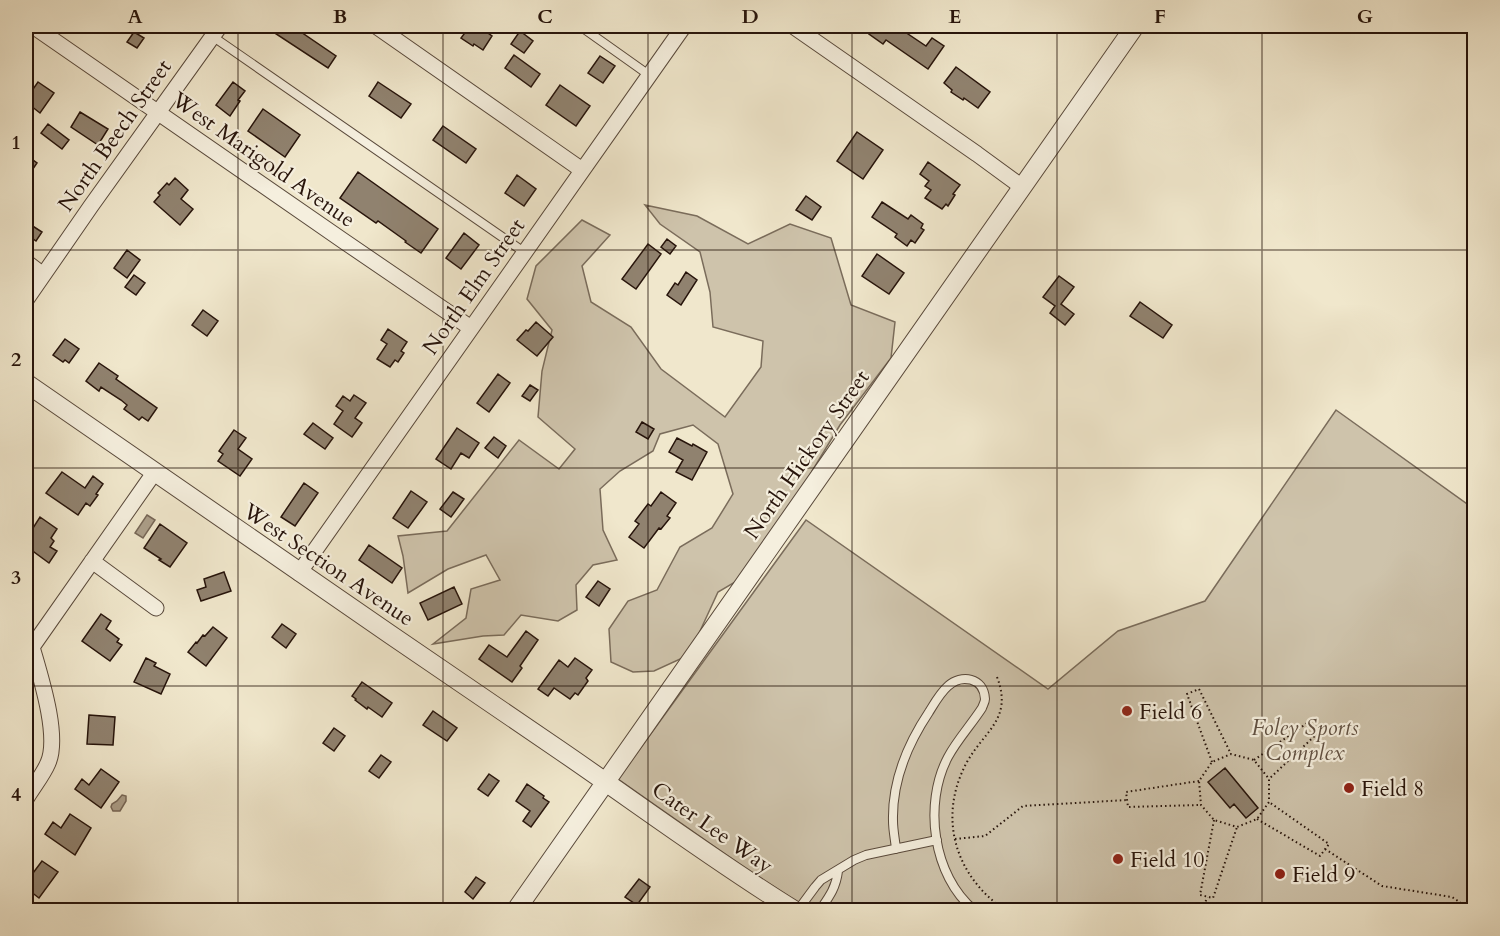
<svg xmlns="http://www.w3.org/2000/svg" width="1500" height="936" viewBox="0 0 1500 936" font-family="Cardo,serif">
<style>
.green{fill:#cec3ab;stroke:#7a6c5b;stroke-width:1.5}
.water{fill:#ac9f8a;stroke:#776757;stroke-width:1.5}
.building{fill:#90826f;stroke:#27140b;stroke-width:1.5}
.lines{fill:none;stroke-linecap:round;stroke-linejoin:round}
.service-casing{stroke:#59493b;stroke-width:10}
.minor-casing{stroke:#59493b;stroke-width:17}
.tertiary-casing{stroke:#59493b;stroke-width:20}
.path{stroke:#27140b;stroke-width:2;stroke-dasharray:1.5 3;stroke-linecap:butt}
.service{stroke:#f5efde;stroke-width:8}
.minor{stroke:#f5efde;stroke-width:15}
.tertiary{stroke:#f5efde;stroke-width:18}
.grid{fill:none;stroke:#27140b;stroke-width:1.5;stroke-opacity:0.55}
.poi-dot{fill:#8f2418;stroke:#f5efde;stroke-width:2}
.labels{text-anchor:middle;stroke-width:4.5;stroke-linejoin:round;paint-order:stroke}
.street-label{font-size:22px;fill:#27140b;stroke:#f5efde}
.poi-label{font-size:22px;fill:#27140b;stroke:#f5efde;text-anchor:start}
.park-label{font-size:22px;font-style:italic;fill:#615143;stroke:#f5efde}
.neatline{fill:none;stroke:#27140b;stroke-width:2}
.grid-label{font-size:20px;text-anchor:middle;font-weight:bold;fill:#27140b}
</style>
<rect width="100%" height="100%" fill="#f0e7cc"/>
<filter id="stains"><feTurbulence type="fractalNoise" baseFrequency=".00333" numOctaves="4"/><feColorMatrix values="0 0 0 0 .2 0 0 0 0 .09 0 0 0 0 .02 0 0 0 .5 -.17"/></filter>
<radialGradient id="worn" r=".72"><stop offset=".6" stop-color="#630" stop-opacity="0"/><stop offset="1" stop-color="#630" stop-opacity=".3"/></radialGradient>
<path class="green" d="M645 205 697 216 748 244 790 224 831 238 851 305 895 322 891 358 840 425 812 471 788 531 742 578 718 592 689 655 654 671 633 672 611 662 609 629 628 601 657 590 680 547 712 528 733 494 718 444 693 425 660 434 653 451 620 471 600 489 603 530 617 560 593 565 576 585 577 610 558 621 521 615 504 635 483 636 433 644 466 618 471 589 500 580 486 555 448 569 408 593 403 556 398 536 447 531 519 440 559 469 575 449 538 417 542 371 552 330 527 299 536 266 582 220 610 235 582 266 591 302 631 327 661 369 725 417 761 367 763 341 713 327 710 292 700 252 660 224Z
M1336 410 1474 509V910H810L748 870 618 779 806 520 1048 689 1118 631 1205 601Z"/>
<path class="water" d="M147 515 155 520 143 538 135 533Z
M122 795 126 796V801L120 811H113L111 807 112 804 117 801Z"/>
<path class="building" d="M264 26H292L336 56 328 68Z
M470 26H478L492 36 483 50 474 44 473 46 461 38Z
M875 26H896L926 46 932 38 944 46 928 69 886 40 883 44 869 34Z
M520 31 533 41 524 53 511 44Z
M134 32 144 38 137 48 127 42Z
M514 55 540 74 531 87 505 68Z
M600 56 615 66 603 83 588 73Z
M956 67 990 92 978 108 964 98 963 100 951 92 952 90 944 83Z
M38 82 54 93 40 113 26 102V99Z
M233 82 245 91 238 100 240 101 230 116 216 105Z
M378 82 411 104 401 118 369 96Z
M560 85 590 106 576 126 546 105Z
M263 109 300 135 285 157 248 131Z
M80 112 108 129 98 145 71 127Z
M48 124 69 140 62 149 41 133Z
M443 126 476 149 466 163 433 140Z
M857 132 883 150 863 179 837 161Z
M29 157 37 163 26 179V162Z
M928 162 960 185 953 194 955 195 948 206 946 204 942 209 925 198 931 190 925 186 929 181 920 174Z
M358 172 438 229 421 253 405 242 406 241 378 221 376 223 340 198Z
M517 175 536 189 524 206 505 193Z
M175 178 188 190 181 199 193 209 180 225 154 202 160 195 158 193 167 183 169 185Z
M806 196 821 207 812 220 796 210Z
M882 202 908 219 911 215 923 224 921 228 924 230 915 243 911 240 907 246 895 237 897 234 872 217Z
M31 225 42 232 36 241 26 234Z
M464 233 479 245 461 269 446 258Z
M667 239 676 246 670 254 661 247Z
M648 244 661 254 636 289 622 279Z
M127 250 140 260 127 278 114 268Z
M877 254 904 273 889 294 862 276Z
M686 272 697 280 681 305 667 295 675 283 678 285Z
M134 275 145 283 136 295 125 287Z
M1059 276 1074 287 1061 304 1074 314 1065 325 1050 313 1055 306 1043 297Z
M1140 302 1172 325 1163 338 1130 316Z
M203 310 218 321 207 336 192 325Z
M536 322 553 337 537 356 517 340 526 330 528 331Z
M388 329 407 342 401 351 404 353 398 362 395 360 390 367 377 359 387 344 381 340Z
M65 339 79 349 69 363 65 360 63 362 53 355Z
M99 363 118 376 116 379 157 408 148 421 142 417 139 420 124 409 127 405 121 400 101 387 99 391 86 381Z
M498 374 510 383 489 412 477 403Z
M530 385 538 390 530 401 522 396Z
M354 395 366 403 355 418 362 423 352 437 334 424 343 411 336 406 343 396 350 401Z
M642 422 654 429 648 439 636 432Z
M313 423 333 438 325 449 304 434Z
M457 428 479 443 469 458 461 453 451 469 436 459Z
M234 430 246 438 238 449 252 459 240 476 218 461 223 454 219 451Z
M494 437 506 446 498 458 485 448Z
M677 438 692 446 693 444 707 452 692 480 676 472 683 460 669 452Z
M62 472 85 488 93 476 103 484 96 494 98 495 90 506 86 503 78 515 46 493Z
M304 483 318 493 295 526 281 517Z
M411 491 427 502 408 528 393 518Z
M453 492 464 499 451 517 440 509Z
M661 492 676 503 667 516 670 518 661 529 659 528 644 548 629 537 639 524 635 521 648 504 651 506Z
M40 517 57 529 51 538 54 541 50 547 57 551 49 563 26 546V539Z
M160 524 187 543 170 567 159 560 161 559 144 548Z
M369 545 402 568 392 583 359 560Z
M224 572 231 591 201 601 197 590 206 587 204 579Z
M598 581 610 589 599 606 586 597Z
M454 587 462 604 428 620 420 603Z
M101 614 111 621 106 629 119 639 117 642 122 645 110 661 82 641Z
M282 624 296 634 286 648 272 637Z
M213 627 227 638 206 666 188 652 196 642 197 643 203 635 205 636Z
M526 631 538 640 520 666 522 668 512 682 479 659 489 645 507 657Z
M146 658 156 663 154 666 170 674 161 694 134 682Z
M575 658 592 670 586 678 588 681 578 695 575 693 570 699 554 688 548 696 538 689 559 660 568 667Z
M362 682 392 703 382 717 368 707 367 709 355 700 356 699 352 696Z
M433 711 457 728 447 741 423 725Z
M89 715 115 717 113 745 87 744Z
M334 728 345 736 334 751 323 743Z
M381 755 391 762 379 778 369 771Z
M1225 768 1258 808 1246 818 1234 804 1230 808 1208 782Z
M101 769 119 782 101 808 75 789 82 779 89 785Z
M489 774 499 781 488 796 478 789Z
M527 784 544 796 543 798 549 802 531 827 523 821 530 811 516 801Z
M70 814 91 828 75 855 45 834 53 822 61 828Z
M42 861 58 872 39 898 26 888V873L30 877Z
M476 877 485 883 473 899 465 892Z
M639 879 650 887 637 905 625 897Z"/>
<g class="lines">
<defs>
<path id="service" d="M580 26 649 75
M212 36 524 252
M896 849C895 839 893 830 893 821 892 781 907 745 929 712 934 704 940 693 948 686 961 674 984 677 985 699 985 702 983 705 982 708 971 725 957 740 948 757 923 804 933 876 974 910
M798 910 815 887 821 880 854 860 866 855 937 840
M820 910C829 897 836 888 838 871"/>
<path id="minor" d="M33 26 345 242 471 328
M376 26 582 170
M793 26 977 154 1022 187
M26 262 43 275
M26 300 91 206 220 26
M92 561 156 608
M299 573 684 26
M26 799C33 787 43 775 48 763 60 736 40 675 32 647L154 473"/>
<path id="tertiary" d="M26 383C203 506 380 628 558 749 637 803 713 860 794 910
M516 910 1135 26"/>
</defs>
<use href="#service" class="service-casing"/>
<use href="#minor" class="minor-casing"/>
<use href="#tertiary" class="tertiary-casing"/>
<path class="path" d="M997 677C1013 719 985 730 967 762 937 817 955 876 1005 910
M1254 760 1313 719 1321 730 1269 779V802L1257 819 1237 827 1214 820 1201 805 1199 781 1212 762 1231 754 1254 760 1269 779
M1212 762 1187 694 1199 689 1231 754
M1199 781 1126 792 1128 807 1201 805
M1257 819 1320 856 1329 844 1269 802
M1214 820 1200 895 1213 898 1237 827
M955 839 985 836 1023 806 1127 800
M1325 849 1382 886 1452 897 1461 903 1466 910
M1203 910 1207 897"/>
<use href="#service" class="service"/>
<use href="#minor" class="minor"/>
<use href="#tertiary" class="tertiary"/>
</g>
<path class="grid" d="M238 26V910M443 26V910M648 26V910M852 26V910M1057 26V910M1262 26V910M26 250H1474M26 468H1474M26 686H1474"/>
<g class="poi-dot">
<circle cx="1127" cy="711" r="6"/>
<circle cx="1349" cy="788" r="6"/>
<circle cx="1118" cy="859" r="6"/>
<circle cx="1280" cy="874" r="6"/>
</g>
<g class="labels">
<g class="street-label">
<text transform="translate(114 135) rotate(-55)" y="8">North Beech Street</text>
<text transform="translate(264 159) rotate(35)" y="8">West Marigold Avenue</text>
<text transform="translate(473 286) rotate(-55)" y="8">North Elm Street</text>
<text transform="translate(806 454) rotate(-55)" y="8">North Hickory Street</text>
<text transform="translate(329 564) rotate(34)" y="8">West Section Avenue</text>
<text transform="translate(713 827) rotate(35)" y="8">Cater Lee Way</text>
</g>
<g class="poi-label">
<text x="1139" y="719">Field 6</text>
<text x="1361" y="796">Field 8</text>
<text x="1130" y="867">Field 10</text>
<text x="1292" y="882">Field 9</text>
</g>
<g class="park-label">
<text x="1305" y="735">Foley Sports<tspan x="1305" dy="25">Complex</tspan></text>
</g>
</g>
<rect width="1500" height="936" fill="none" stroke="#f0e7cc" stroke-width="66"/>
<rect x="33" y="33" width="1434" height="870" class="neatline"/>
<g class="grid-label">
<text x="135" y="23">A</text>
<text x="340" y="23">B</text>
<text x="545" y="23">C</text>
<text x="750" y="23">D</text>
<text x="955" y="23">E</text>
<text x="1160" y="23">F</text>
<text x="1365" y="23">G</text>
<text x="16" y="149">1</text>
<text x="16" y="366">2</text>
<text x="16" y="584">3</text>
<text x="16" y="801">4</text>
</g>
<rect width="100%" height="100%" filter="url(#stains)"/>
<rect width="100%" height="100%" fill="url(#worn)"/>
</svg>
